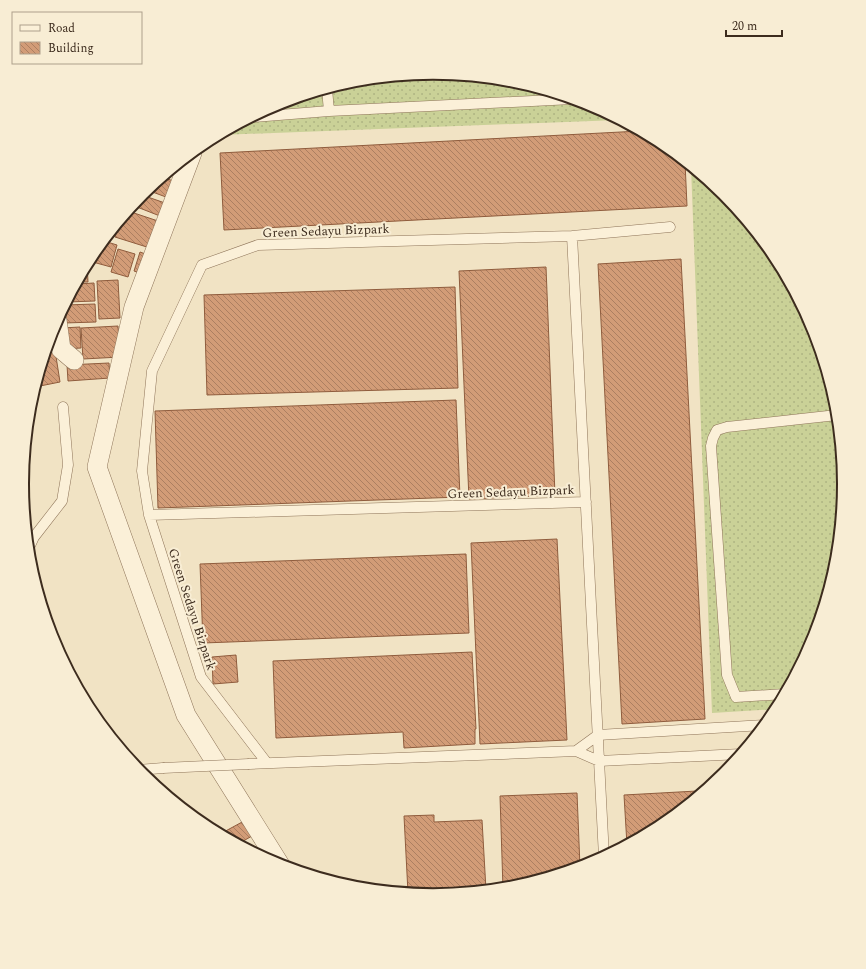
<svg xmlns="http://www.w3.org/2000/svg" width="866" height="969" viewBox="0 0 866 969" font-family="Spectral,serif">
<style>
.grass{fill:url(#grass-dots)}
.building{fill:url(#building-back-hatch);stroke:#8f5c3d}
.lines{fill:none;stroke-linecap:round;stroke-linejoin:round}
.lane-casing{stroke:#8e7459;stroke-width:11}
.street-casing{stroke:#8e7459;stroke-width:20}
.lane{stroke:#fbf0d8;stroke-width:10}
.street{stroke:#fbf0d8;stroke-width:19}
.lane-bridge-casing{stroke:#8e7459;stroke-width:11;stroke-linecap:butt}
.lane-bridge{stroke:#fbf0d8;stroke-width:10}
.labels{text-anchor:middle;stroke-width:4;stroke-linejoin:round;paint-order:stroke}
.street-label{font-size:13px;fill:#3d2c1e;stroke:#f8edd4}
.rim{fill:none;stroke:#3d2c1e;stroke-width:2}
</style>
<defs>
<pattern id="grass-dots" width="8" height="8" patternUnits="userSpaceOnUse"><rect width="8" height="8" fill="#cad197"/><path d="M2 2h.1M6 6h.1" fill="none" stroke="#aeb482" stroke-width="1.8" stroke-linecap="round"/></pattern>
<pattern id="building-back-hatch" width="6" height="6" patternUnits="userSpaceOnUse"><rect width="6" height="6" fill="#d29c77"/><path d="M-1 5l2 2M0 0l6 6M5-1l2 2" fill="none" stroke="#ac7f61"/></pattern>
</defs>
<rect width="100%" height="100%" fill="#f1e3c4"/>
<path class="grass" d="M433 74 513 81 590 105 618 120 219 135 276 105 353 81Z
M691 167 724 194 775 256 813 327 836 405 844 485 836 565 813 642 777 709 712 713Z"/>
<path class="building" d="M640 131 662 143 685 162 687 206 224 230 220 153Z
M191 154 182 179 167 173Z
M163 177 173 181 166 197 147 190Z
M142 195 165 203 160 216 137 207Z
M128 211 158 221 150 248 115 237 119 222Z
M104 241 117 245 111 267 89 261 91 256Z
M118 249 135 254 128 277 111 272Z
M140 252 151 256 145 275 134 271Z
M681 259 705 719 622 724 598 264Z
M87 263 88 282H77Z
M546 267 555 495 469 499 459 271Z
M118 280 120 318 99 319 97 281Z
M94 283 95 301 67 302 77 284Z
M455 287 458 388 207 395 204 295Z
M95 304 96 322 64 323 63 308 65 305Z
M118 326 120 357 83 359 81 328Z
M80 327 81 348 63 349 62 328Z
M52 331 60 382 35 387Z
M109 363 110 378 68 381 67 365Z
M456 400 460 497 158 508 155 411Z
M557 539 567 740 480 744 471 543Z
M466 554 469 633 203 643 200 564Z
M472 652 476 729H475V744L404 748 403 732 276 738 273 661Z
M236 655 238 682 213 684 212 657Z
M697 791V797L661 826 627 845 624 795Z
M577 793 580 867 513 888 503 889 500 796Z
M434 815V822L482 820 486 890 433 895 408 893 404 816Z
M244 821 252 836 238 844 220 834Z"/>
<g class="lines">
<defs>
<path id="lane" d="M327 89 329 111
M253 117 329 111 572 99
M572 236 604 857
M149 515 586 502
M28 550 34 537 62 501 68 465 63 407
M785 694 736 697 727 675 711 446 713 438 717 430 727 427 837 415
M576 751 598 735 765 725
M267 763 201 677 149 515 142 471 152 371 202 265 258 245 572 236 670 227
M249 764 576 751 599 761 741 754
M138 770 163 768"/>
<path id="street" d="M192 153 134 307 97 467 186 715 280 865
M57 320 61 349 74 360"/>
</defs>
<use href="#lane" class="lane-casing"/>
<use href="#street" class="street-casing"/>
<use href="#lane" class="lane"/>
<use href="#street" class="street"/>
<defs>
<path id="lane-bridge" d="M163 768 249 764"/>
</defs>
<use href="#lane-bridge" class="lane-bridge-casing"/>
<use href="#lane-bridge" class="lane-bridge"/>
</g>
<g class="labels">
<g class="street-label">
<text transform="translate(326 230) rotate(-2)" y="5">Green Sedayu Bizpark</text>
<text transform="translate(511 491) rotate(-2)" y="5">Green Sedayu Bizpark</text>
<text transform="translate(193 609) rotate(72)" y="5">Green Sedayu Bizpark</text>
</g>
</g>
<path d="M0 0H866V969H0ZM29 484a404 404 0 1 1 808 0a404 404 0 1 1-808 0Z" fill="#f8edd4" fill-rule="evenodd"/>
<path class="rim" d="M29 484a404 404 0 1 1 808 0a404 404 0 1 1-808 0Z"/>
<rect x="12" y="12" width="130" height="52" fill="#f8edd4" stroke="#ada08b"/>
<rect x="20" y="25" width="20" height="6" fill="#fbf0d8" stroke="#ada08b"/>
<text x="48" y="32" font-size="12" fill="#3d2c1e">Road</text>
<rect x="20" y="42" width="20" height="12" fill="url(#building-back-hatch)" stroke="#ada08b"/>
<text x="48" y="52" font-size="12" fill="#3d2c1e">Building</text>
<path d="M726 30v6h56v-6" fill="none" stroke="#3d2c1e" stroke-width="2"/>
<text x="732" y="30" font-size="12" fill="#3d2c1e" stroke="#f8edd4" stroke-width="3" paint-order="stroke">20 m</text>
</svg>
